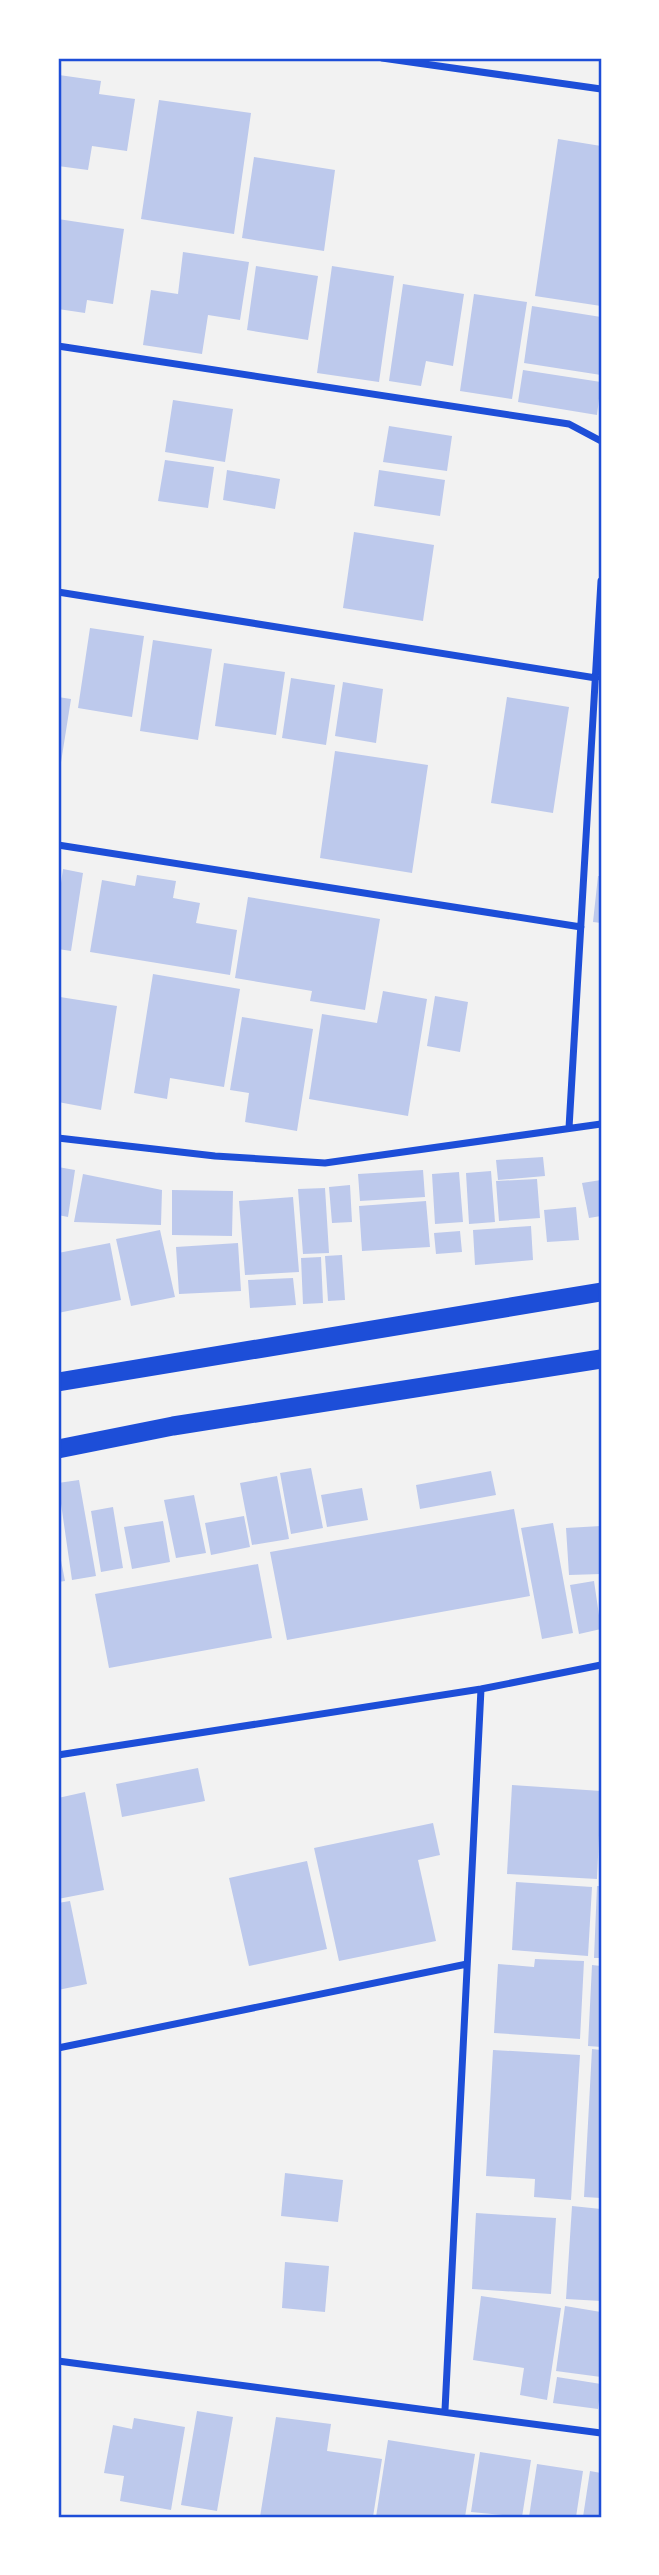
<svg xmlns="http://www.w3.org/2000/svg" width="659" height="2575" viewBox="0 0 659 2575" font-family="Arial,sans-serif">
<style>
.building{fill:#bdc9ec}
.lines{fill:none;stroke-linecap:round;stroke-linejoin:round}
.minor{stroke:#1d4ed8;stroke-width:7}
.trunk{stroke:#1d4ed8;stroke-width:19}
.neatline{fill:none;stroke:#1d4ed8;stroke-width:2.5}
</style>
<rect width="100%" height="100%" fill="#f2f2f2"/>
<path class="building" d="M59 75 101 81 99 94 135 99 127 151 92 146 88 170 58 166Z
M159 100 251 113 234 234 141 219Z
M558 139 601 146V306L535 296Z
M254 157 335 170 324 251 242 238Z
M58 219 124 229 113 304 87 300 85 313 58 309Z
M183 252 249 262 240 320 208 315 202 354 143 345 151 290 178 294Z
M256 266 318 276 308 340 247 330Z
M332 266 394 276 379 382 317 373Z
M403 284 464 294 453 366 426 361 421 386 389 381Z
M474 294 527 302 512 399 460 391Z
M532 306 601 317V375L524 363Z
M523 370 601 382 597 415 518 402Z
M173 400 233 409 225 462 165 452Z
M389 426 452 436 447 471 383 462Z
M165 460 214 467 208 508 158 501Z
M227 470 280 479 275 509 223 500Z
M379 470 445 480 440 516 374 506Z
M354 532 434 545 423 621 343 608Z
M90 628 144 636 132 717 78 708Z
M153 640 212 649 198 740 140 731Z
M224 663 285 672 276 735 215 726Z
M291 678 335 685 326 745 282 738Z
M343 682 383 689 376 743 335 736Z
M58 697 71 699 59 775H58Z
M507 697 569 707 553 813 491 803Z
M335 751 428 765 412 873 320 858Z
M63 869 83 873 71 951 58 949V904Z
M137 875 176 881 173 898 200 903 196 923 237 930 230 975 90 952 102 880 135 886Z
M598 876H601V923L593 922Z
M248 897 380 919 365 1010 310 1001 312 991 235 978Z
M153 974 240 989 224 1087 170 1078 167 1099 134 1093Z
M383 991 427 999 408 1116 309 1099 322 1014 377 1023Z
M435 996 468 1002 460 1052 427 1046Z
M60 997 117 1006 101 1110 58 1102Z
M242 1017 313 1029 297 1131 245 1122 249 1093 230 1090Z
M543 1157 545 1176 498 1180 496 1160Z
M58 1167 75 1170 68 1217 58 1215Z
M423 1170 425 1197 360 1201 358 1174Z
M491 1171 495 1222 469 1224 466 1173Z
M459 1172 463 1222 435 1224 432 1174Z
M83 1174 162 1190 161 1225 74 1222Z
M537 1179 540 1218 499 1221 496 1181Z
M601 1180V1216L589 1218 582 1183Z
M350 1185 352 1222 332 1223 329 1187Z
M325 1188 329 1253 303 1254 298 1189Z
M172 1190 233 1191 232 1236 172 1235Z
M293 1197 299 1272 245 1275 239 1201Z
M426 1201 430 1247 362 1251 359 1206Z
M576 1207 579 1240 547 1242 544 1210Z
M531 1226 533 1260 475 1265 473 1230Z
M160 1230 175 1297 131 1306 116 1239Z
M460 1231 462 1252 436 1254 434 1233Z
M110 1243 121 1300 58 1313V1253Z
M238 1243 241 1291 179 1294 176 1247Z
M342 1255 345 1300 328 1301 325 1256Z
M321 1257 323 1303 303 1304 301 1258Z
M293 1278 296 1305 250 1308 248 1280Z
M311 1468 323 1528 291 1534 280 1473Z
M491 1471 496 1495 420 1509 416 1485Z
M277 1476 289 1539 252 1545 240 1483Z
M79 1480 96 1576 72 1580 58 1483Z
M362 1488 368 1520 327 1527 321 1495Z
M194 1495 206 1553 176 1558 164 1500Z
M113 1507 123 1568 101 1572 91 1511Z
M514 1509 530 1596 287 1640 270 1552Z
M244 1516 250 1547 211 1555 205 1523Z
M163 1521 170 1562 132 1569 124 1527Z
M553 1523 573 1633 542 1639 521 1528Z
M601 1526V1574L569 1575 566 1528Z
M58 1545 65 1581 58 1582Z
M258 1564 272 1638 109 1668 95 1594Z
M594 1581 601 1629 579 1634 570 1585Z
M198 1768 205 1801 122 1817 116 1784Z
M512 1785 601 1791 597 1879 507 1874Z
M85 1792 104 1890 58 1899V1798Z
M433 1823 440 1855 418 1860 436 1941 339 1961 314 1848Z
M307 1861 327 1949 249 1966 229 1878Z
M516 1882 592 1887 588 1956 512 1950Z
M597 1886H601V1958H594Z
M70 1901 87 1984 58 1990V1903Z
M535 1959 584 1961 580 2039 494 2033 498 1964 534 1967Z
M592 1965 601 1966V2047L588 2046Z
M592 2049 601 2050V2198L584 2197Z
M493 2050 580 2055 571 2200 534 2197 535 2179 486 2176Z
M285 2173 343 2180 338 2222 281 2216Z
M572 2206 601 2209V2301L566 2299Z
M476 2213 556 2218 551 2294 472 2289Z
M285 2262 329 2266 325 2312 282 2308Z
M481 2296 561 2308 547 2400 520 2395 524 2368 473 2360Z
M565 2306 601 2312V2377L556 2371Z
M557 2377 601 2384 598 2409 553 2403Z
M197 2411 233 2417 217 2511 181 2505Z
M276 2417 331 2424 327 2451 382 2459 373 2517H260Z
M134 2418 185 2427 171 2510 120 2501 124 2476 104 2473 113 2425 132 2429Z
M388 2440 475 2454 465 2517H376Z
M480 2452 531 2460 522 2517 471 2512Z
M537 2464 583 2471 576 2517H529Z
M590 2471 601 2473V2517H583Z"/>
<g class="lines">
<path class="minor" d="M382 58 601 89
M58 346 569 424 601 441
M58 592 596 678
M58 845 581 927
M569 1128 601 581
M58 1138 215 1156 325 1163 601 1124
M58 1755 481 1689 601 1665
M58 2048 467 1964
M58 2361 601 2433
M445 2410 481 1689"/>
<path class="trunk" d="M58 1382 601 1292
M58 1449 173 1426 601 1359"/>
</g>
<rect width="659" height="2575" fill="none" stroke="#ffffff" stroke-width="119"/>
<rect x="60" y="60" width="540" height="2456" class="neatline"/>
</svg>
